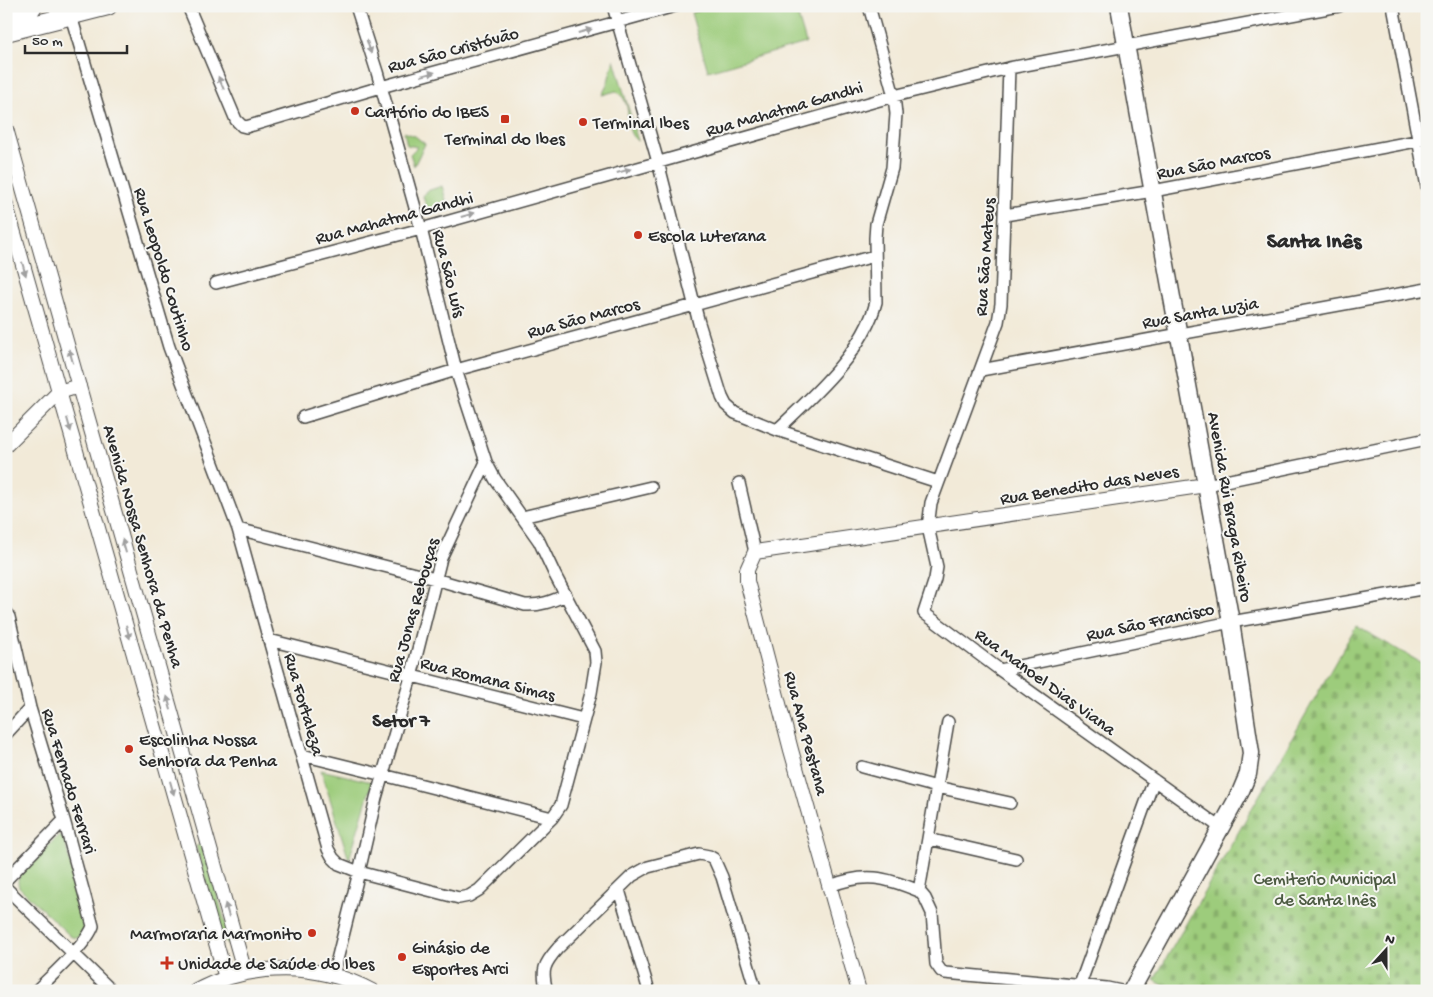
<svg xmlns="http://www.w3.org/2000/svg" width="1433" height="997" viewBox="0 0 1433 997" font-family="'Gochi Hand',sans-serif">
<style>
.cemetery{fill:url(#cemetery-stones);stroke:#647c53}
.green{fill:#9dcc7b;stroke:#647c53}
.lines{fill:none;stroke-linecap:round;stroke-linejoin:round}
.minor-casing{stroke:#494845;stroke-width:14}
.tertiary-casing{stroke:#494845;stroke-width:16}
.secondary-casing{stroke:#494845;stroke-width:19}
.primary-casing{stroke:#494845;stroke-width:20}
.minor{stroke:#fff;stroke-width:11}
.tertiary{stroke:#fff;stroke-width:14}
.secondary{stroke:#fff;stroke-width:16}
.primary{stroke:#fff;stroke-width:18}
.oneway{fill:#a0a0a0}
.poi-dot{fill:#c8321e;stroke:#f6f6f2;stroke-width:2}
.labels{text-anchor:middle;stroke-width:4;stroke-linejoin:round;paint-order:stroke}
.street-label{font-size:18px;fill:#2b2b2b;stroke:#f6f6f2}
.poi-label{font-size:18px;fill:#2b2b2b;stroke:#f6f6f2;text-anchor:start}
.park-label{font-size:18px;fill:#4d5b43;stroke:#f6f6f2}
.neighbourhood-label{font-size:19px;font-weight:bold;fill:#2b2b2b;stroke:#f6f6f2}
.district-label{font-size:22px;font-weight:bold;fill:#2b2b2b;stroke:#f6f6f2}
</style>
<defs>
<pattern id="cemetery-stones" width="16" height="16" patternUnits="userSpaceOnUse" patternTransform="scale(1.25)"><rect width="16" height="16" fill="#9dcc7b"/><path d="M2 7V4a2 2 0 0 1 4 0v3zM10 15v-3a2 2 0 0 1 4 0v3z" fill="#87af6a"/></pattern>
</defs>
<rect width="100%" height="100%" fill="#f6f6f2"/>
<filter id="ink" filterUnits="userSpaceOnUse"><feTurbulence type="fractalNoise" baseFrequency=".02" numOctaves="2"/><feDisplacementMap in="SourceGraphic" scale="10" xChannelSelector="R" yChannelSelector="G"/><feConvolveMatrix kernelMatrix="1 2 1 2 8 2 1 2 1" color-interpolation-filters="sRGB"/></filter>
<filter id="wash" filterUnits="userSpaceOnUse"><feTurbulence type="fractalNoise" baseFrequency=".0096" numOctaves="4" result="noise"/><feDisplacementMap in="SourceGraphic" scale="20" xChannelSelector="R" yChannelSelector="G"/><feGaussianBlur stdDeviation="1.12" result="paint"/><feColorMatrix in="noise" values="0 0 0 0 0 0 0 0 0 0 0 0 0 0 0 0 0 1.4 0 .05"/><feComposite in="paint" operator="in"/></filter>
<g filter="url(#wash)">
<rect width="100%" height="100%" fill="#f2ead8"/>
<path class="cemetery" d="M1356 626 1427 666V991H1173L1154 980Z"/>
<path class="green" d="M716 6H795L806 43 708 71 691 13Z
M614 59 638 141C620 131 637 104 616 91L602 95 607 85Z
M404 132 415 136 425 144 414 166 410 154 417 147 407 145Z
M442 186 448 207 428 213 423 196 427 191Z
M321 770 372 782 349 860Z
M58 836H61L64 840 86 921C87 931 81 942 70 936L19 887C17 881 18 877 22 873Z
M203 844 228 932V945L220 934 196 846Z"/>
</g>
<g filter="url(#ink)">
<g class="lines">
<defs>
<path id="minor" d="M188 6 236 120 242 126 246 127 381 87 675 6
M613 6 658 162 699 323 722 397 726 405 735 413 777 430 938 482
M1393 6 1427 187
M71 16 169 347 238 529 269 640 328 849 333 858 339 864 359 872 459 898 469 896 479 890 552 818 561 805 591 693 596 662 595 651 555 575 539 541 495 479 486 462 456 370 421 229 377 72 356 6
M1009 68 1001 304 998 322 931 503 928 527 937 567 935 579 924 613 1000 670 1221 828
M1005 215 1153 191 1427 139
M216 283 421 229 894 96 1009 68 1339 6
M981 370 1427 289
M303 417 456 370 874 256
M777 430C813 396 864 351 876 302L875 238 876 224 892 168 896 114 894 96 869 6
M739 483 755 552
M1206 485 1427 439
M522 517 651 487
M238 529 435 579 525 605C541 606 552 601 566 595
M6 613 9 617 30 708 64 820 93 926C87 944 51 976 36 991
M269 640 583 719
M1000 670 1231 622 1427 588
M948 722 919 891 925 898 932 913 936 964 941 971 945 973 1107 988 1121 991
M6 734 30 708
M302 755 383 775 552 818
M862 767 937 787 1010 803
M928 839 1016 859
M6 880 64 820
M830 886C865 872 885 877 919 891
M6 888 112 991
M619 890 649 991
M333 976 359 872 376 798 411 677 441 558 486 462
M1078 990 1154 780
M547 991C541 970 544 964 558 948L632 876 648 867 699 854 709 856 714 859 722 877 756 991"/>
<path id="tertiary" d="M6 129 245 973
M6 205 226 978
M6 445 59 392 79 386
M196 991C250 962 318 962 372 991
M859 991 791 750 747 581V570L755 552 1206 485"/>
<path id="secondary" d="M1119 6 1231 622 1251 753 1248 774 1240 793 1131 991"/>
<path id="primary" d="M6 20 27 14 33 6
M6 32 108 6"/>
</defs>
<use href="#minor" class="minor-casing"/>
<use href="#tertiary" class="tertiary-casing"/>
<use href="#secondary" class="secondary-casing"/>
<use href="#primary" class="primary-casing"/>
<use href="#minor" class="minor"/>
<use href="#tertiary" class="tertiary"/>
<use href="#secondary" class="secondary"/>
<use href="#primary" class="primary"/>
</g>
<defs><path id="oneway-solid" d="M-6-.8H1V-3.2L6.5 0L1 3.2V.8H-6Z" transform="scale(1.25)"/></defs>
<g class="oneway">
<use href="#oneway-solid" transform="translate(585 31) rotate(-15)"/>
<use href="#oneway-solid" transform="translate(369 47) rotate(72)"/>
<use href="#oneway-solid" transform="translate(428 74) rotate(-15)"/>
<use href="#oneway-solid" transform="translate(221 83) rotate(-113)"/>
<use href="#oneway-solid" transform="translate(624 171) rotate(-16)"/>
<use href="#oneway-solid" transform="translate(468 215) rotate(-16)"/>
<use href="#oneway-solid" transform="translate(24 269) rotate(74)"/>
<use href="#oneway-solid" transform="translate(71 356) rotate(-106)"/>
<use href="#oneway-solid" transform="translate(69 425) rotate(74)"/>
<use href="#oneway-solid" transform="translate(124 546) rotate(-106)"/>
<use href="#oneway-solid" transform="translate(128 632) rotate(74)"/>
<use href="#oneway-solid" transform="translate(169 703) rotate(-106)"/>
<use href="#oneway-solid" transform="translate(172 788) rotate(74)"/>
<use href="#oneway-solid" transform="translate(227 910) rotate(-106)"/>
</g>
</g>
<g class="poi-dot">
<circle cx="355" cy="111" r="5"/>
<rect x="500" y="114" width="10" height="10" rx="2.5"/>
<circle cx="583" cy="122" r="5"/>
<circle cx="638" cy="235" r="5"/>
<circle cx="129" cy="749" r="5"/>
<circle cx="312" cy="933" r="5"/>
<circle cx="402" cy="957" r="5"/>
<path d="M164.5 955.5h5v5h5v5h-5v5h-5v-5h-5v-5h5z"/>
</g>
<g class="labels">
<g class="street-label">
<text transform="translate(453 49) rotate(-15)" y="6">Rua São Cristóvão</text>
<text transform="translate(784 108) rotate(-16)" y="6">Rua Mahatma Gandhi</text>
<text transform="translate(1213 162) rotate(-11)" y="6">Rua São Marcos</text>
<text transform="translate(394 217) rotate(-15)" y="6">Rua Mahatma Gandhi</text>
<text transform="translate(984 257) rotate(-86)" y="6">Rua São Mateus</text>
<text transform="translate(165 269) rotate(73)" y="6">Rua Leopoldo Coutinho</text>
<text transform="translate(450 273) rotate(76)" y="6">Rua São Luís</text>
<text transform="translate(1200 312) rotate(-10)" y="6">Rua Santa Luzia</text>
<text transform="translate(583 317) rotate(-15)" y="6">Rua São Marcos</text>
<text transform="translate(1089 484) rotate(-9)" y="6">Rua Benedito das Neves</text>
<text transform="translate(1231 507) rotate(80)" y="6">Avenida Rui Braga Ribeiro</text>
<text transform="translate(144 546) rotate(74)" y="6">Avenida Nossa Senhora da Penha</text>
<text transform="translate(412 610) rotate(-74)" y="6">Rua Jonas Rebouças</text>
<text transform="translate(1150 621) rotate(-12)" y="6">Rua São Francisco</text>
<text transform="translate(488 678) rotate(14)" y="6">Rua Romana Simas</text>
<text transform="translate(1046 681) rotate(36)" y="6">Rua Manoel Dias Viana</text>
<text transform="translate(305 704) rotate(74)" y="6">Rua Fortaleza</text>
<text transform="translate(807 733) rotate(75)" y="6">Rua Ana Pestana</text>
<text transform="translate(70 781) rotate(73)" y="6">Rua Fernado Ferrari</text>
</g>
<g class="poi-label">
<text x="365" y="117">Cartório do IBES</text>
<text x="593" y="128">Terminal Ibes</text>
<text x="505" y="144" text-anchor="middle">Terminal do Ibes</text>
<text x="648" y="241">Escola Luterana</text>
<text x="139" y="745">Escolinha Nossa<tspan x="139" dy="21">Senhora da Penha</tspan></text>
<text x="302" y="939" text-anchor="end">Marmoraria Marmonito</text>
<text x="412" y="953">Ginásio de<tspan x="412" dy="21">Esportes Arci</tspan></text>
<text x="178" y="969">Unidade de Saúde do Ibes</text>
</g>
<g class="park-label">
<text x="1325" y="884">Cemiterio Municipal<tspan x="1325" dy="21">de Santa Inês</tspan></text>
</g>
<g class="neighbourhood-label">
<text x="401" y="726">Setor 7</text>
</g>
<g class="district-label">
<text x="1314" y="247">Santa Inês</text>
</g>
</g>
<rect width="1433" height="997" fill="none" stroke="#f6f6f2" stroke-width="25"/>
<g transform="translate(1386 950) rotate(21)" stroke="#f6f6f2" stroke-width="4" paint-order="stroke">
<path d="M0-4L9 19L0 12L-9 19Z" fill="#2b2b2b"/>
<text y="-8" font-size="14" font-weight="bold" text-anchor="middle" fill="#2b2b2b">N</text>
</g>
<path d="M25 45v8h102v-8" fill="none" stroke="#2b2b2b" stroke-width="2.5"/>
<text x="32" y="45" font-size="15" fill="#2b2b2b" stroke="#f6f6f2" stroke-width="4" paint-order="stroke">50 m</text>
</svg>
